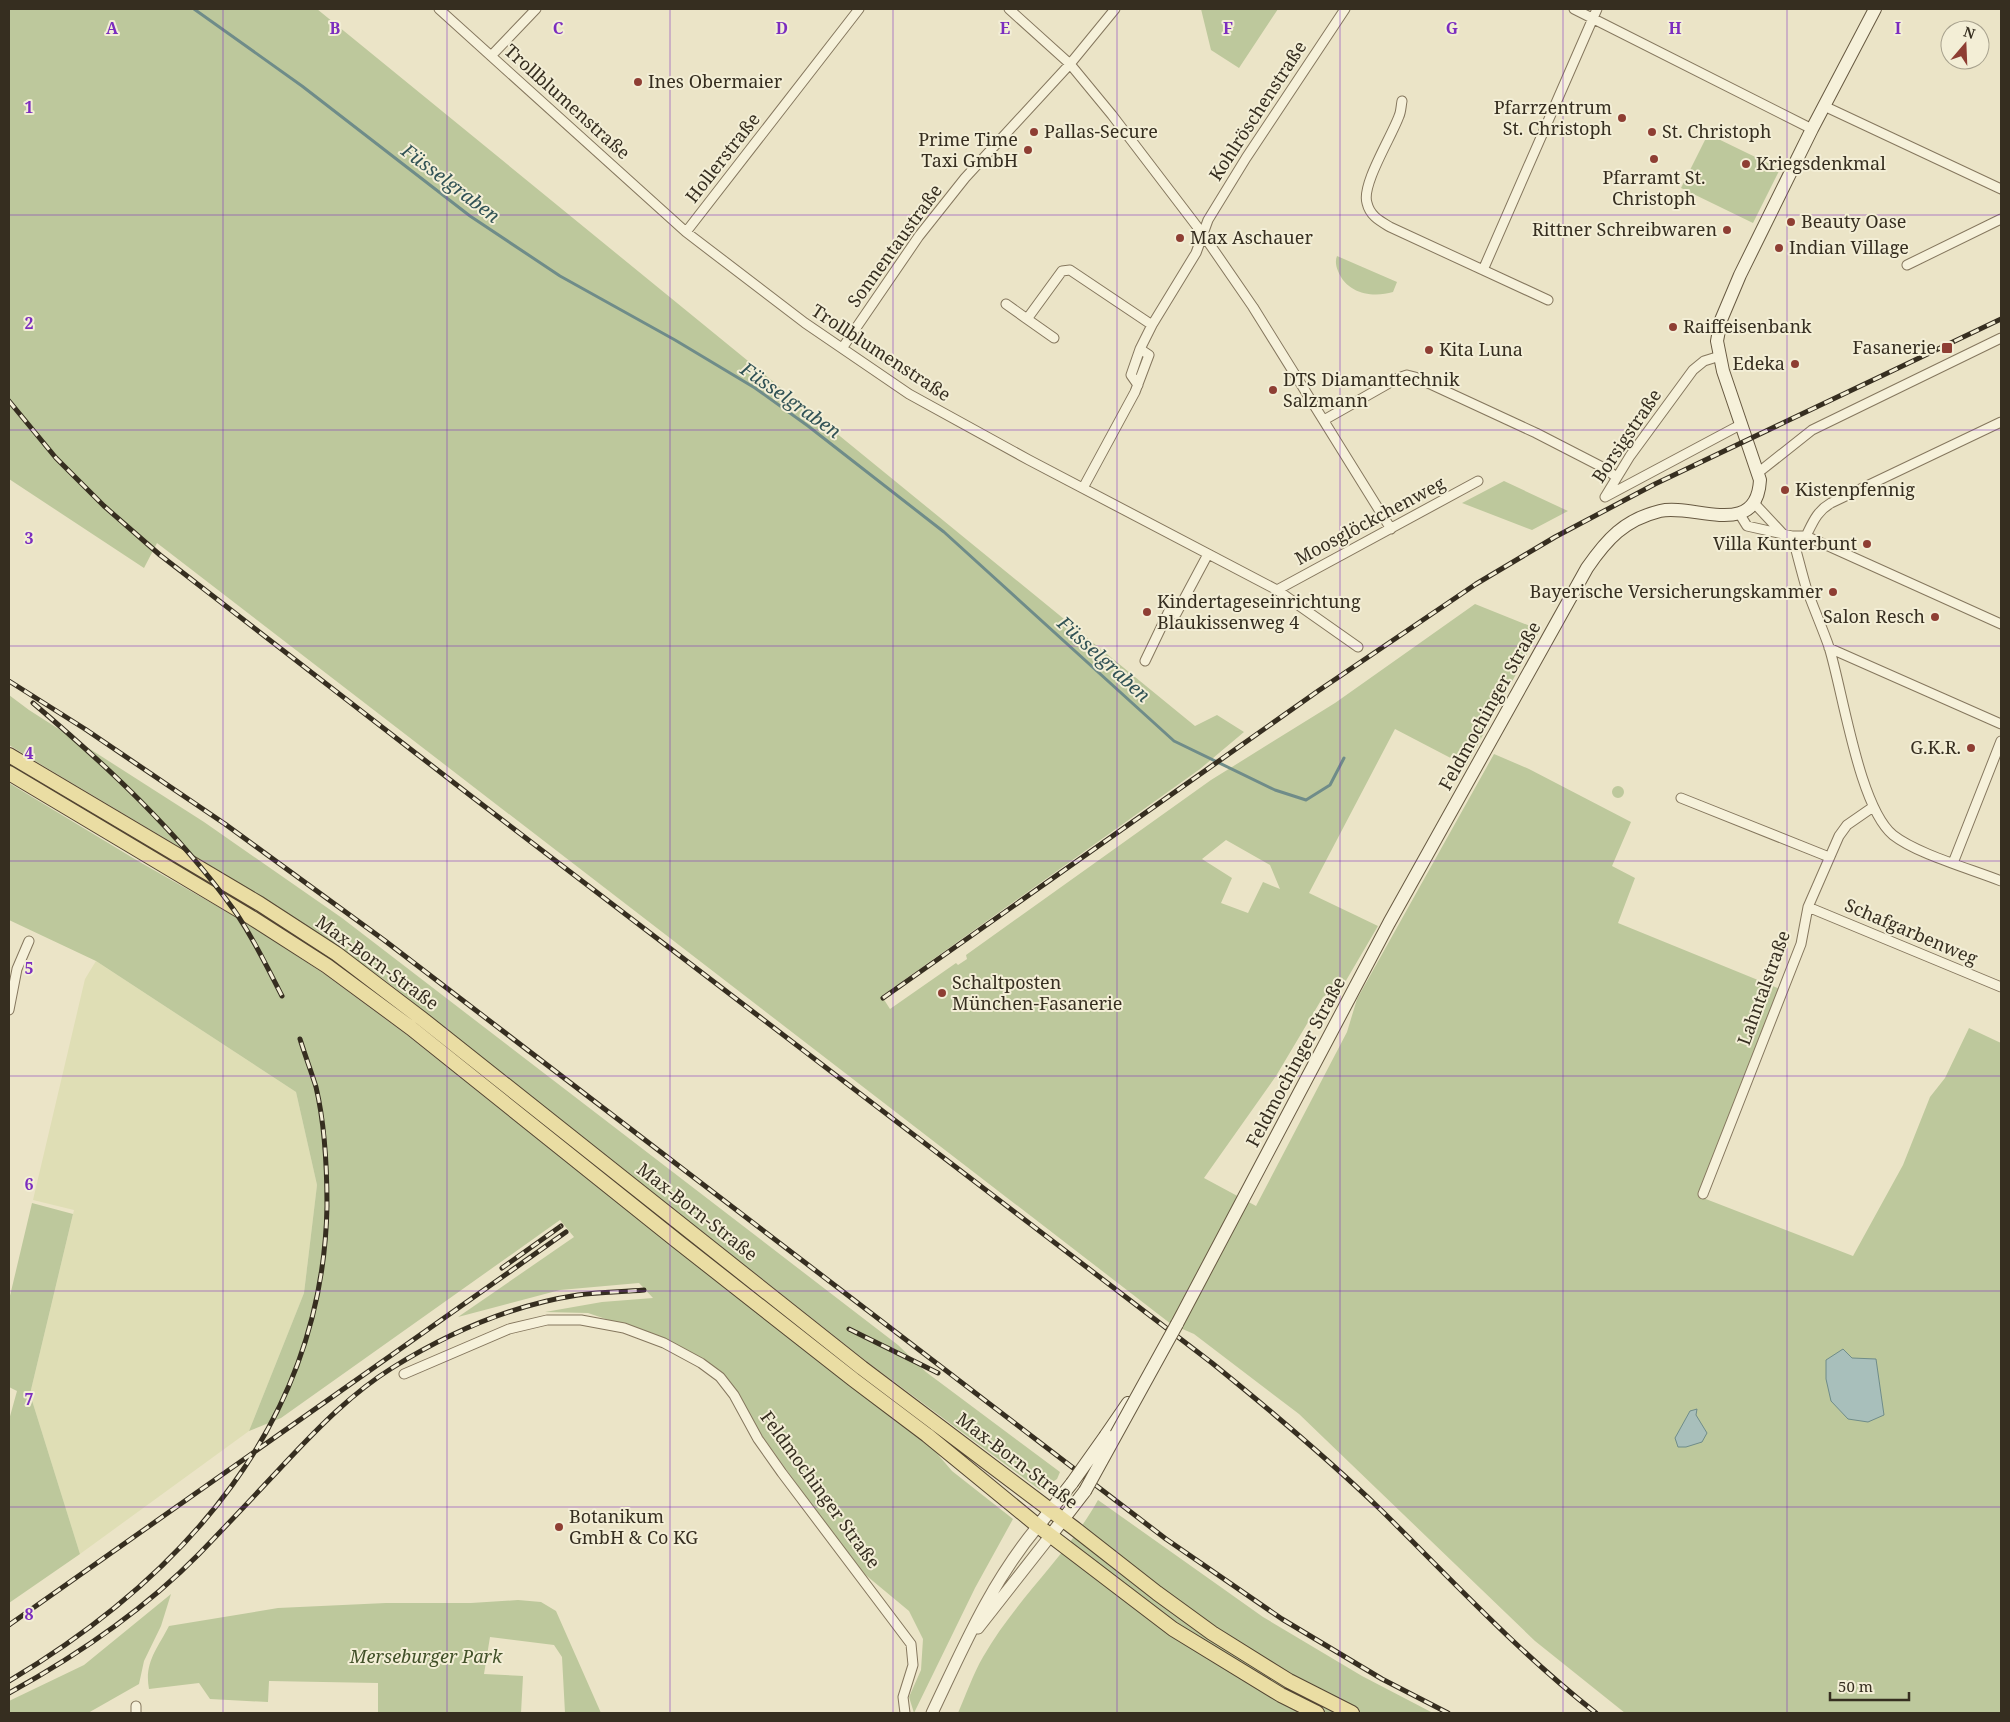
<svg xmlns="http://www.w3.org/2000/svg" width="2010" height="1722" viewBox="0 0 2010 1722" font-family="'Noto Serif',serif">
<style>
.farmland{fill:#dfdeb5}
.green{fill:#bdc89c;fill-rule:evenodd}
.water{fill:#a8bfbb;stroke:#6f8c89}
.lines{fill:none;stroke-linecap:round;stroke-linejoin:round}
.stream{stroke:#6f8c89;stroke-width:3}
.minor-casing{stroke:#85775e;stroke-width:11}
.tertiary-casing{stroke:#85775e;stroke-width:13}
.secondary-casing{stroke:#675941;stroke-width:14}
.primary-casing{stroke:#534532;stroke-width:16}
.minor{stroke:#f6f1da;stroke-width:9}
.tertiary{stroke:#f6f1da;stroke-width:11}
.secondary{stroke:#f6f1da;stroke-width:12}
.primary{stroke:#eadda3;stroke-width:14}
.rail-casing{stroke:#362e20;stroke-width:5}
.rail{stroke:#f3eed6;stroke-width:3;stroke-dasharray:9;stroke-linecap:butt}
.secondary-bridge-casing{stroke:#675941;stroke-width:14;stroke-linecap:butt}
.secondary-bridge{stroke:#f6f1da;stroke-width:12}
.grid{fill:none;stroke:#7b2cbf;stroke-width:1;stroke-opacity:0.55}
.poi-dot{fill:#8e3e33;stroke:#f3eed6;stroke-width:2}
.labels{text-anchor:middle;stroke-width:4;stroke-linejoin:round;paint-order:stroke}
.poi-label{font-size:18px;fill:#362e20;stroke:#f3eed6;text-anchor:start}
.street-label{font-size:18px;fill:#362e20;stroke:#f3eed6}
.park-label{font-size:18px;font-style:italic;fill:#425129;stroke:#f3eed6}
.water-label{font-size:19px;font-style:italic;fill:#315255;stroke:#f3eed6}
.grid-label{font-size:16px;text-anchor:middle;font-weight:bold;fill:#7b2cbf;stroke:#f3eed6;stroke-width:4;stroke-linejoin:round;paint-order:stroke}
</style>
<rect width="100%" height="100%" fill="#ebe4c7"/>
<path class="farmland" d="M96 961 296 1092 317 1185 304 1293 249 1431 80 1554 30 1394 74 1210 33 1200 85 979Z"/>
<path class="green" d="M9 9H317L1195 726 1217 715 1244 732 1200 769 883 995V998L890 1009 956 963 958 965 967 959 966 955 1211 780 1335 703 1475 604 1540 630 1466 766 1395 729 1309 893 1378 926 1344 984 1323 997 1276 1076 1204 1178 1256 1206 1347 1032 1357 999 1494 754 1529 769 1631 822 1612 866 1635 878 1618 923 1780 989 1698 1196 1853 1256 1903 1165 1930 1097 1945 1078 1969 1028 2001 1043V1713H1625L1535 1641 1299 1414 1194 1334 1171 1324 157 543 144 568 9 479ZM1226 840 1270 865 1280 889 1263 882 1248 913 1221 903 1232 878 1202 859Z
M1201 9H1278L1239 68 1211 50Z
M1708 134 1780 169 1753 223 1681 188Z
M1337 256 1397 282 1393 292C1373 298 1347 294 1338 271 1336 266 1335 261 1337 256Z
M1504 481 1568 511 1532 530 1462 503Z
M9 695 29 710 204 822 342 918 898 1345 926 1372 1060 1472 1057 1479 1040 1490 866 1361 386 981C266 893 136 823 9 745Z
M9 783 138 861 250 925 323 973 407 1035 673 1247 934 1450 952 1471 1013 1519 975 1588 914 1713 909 1697 921 1670 923 1639 909 1611 856 1567 718 1374 671 1341 588 1313 545 1312 602 1302 653 1298 639 1283 560 1290 458 1317 574 1237 560 1220 281 1418 249 1431 304 1293 317 1185 296 1092 96 961 9 920Z
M1612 792a6 6 0 1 1 12 0a6 6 0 1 1-12 0Z
M32 1203 73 1214 30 1394 80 1554 9 1603V1420L17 1391 9 1387V1300Z
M1098 1500 1263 1617 1362 1676 1433 1713H958C966 1695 973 1674 983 1657 1016 1599 1066 1557 1098 1500Z
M171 1594 161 1626 144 1661 139 1684 88 1713H9V1701L84 1665Z
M518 1600 541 1602 556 1611 601 1713H565L562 1657 554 1645 490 1637 484 1674 523 1676 521 1713H378V1683L269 1681 268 1702 210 1699 199 1683 149 1689C144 1663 157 1649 169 1626L278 1608 386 1603H471Z"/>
<path class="water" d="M1843 1349 1852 1358 1876 1359 1884 1415 1868 1422 1848 1419 1831 1401 1826 1379V1360Z
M1697 1409 1696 1415 1707 1433 1702 1442 1686 1447H1678L1675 1438 1690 1411Z"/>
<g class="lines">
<path class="stream" d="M194 9 302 86 470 216 560 276 675 340 755 388 808 426 944 532 1174 741 1275 790 1306 800 1330 785 1344 758"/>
<defs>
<path id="minor" d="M439 9 686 232 805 323 909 394 1029 460 1277 590 1358 647
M1009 9 1070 64 1112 115 1202 233 1253 307 1391 529
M1574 9 1812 129
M491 56 536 9
M1402 101C1401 106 1401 112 1399 116 1392 136 1361 185 1367 203 1370 216 1380 221 1390 227L1548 300
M1824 106 2001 189
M686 232 859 9
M1907 265 2001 219
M1483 270 1597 9
M1006 304 1027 319 1062 271 1070 270 1152 325
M1027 319 1054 338
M843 347 919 236 965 178 1070 64 1115 9
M1138 385 1131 375 1140 349 1152 325 1196 253 1208 220 1246 158 1345 9
M1324 420 1398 378 1407 375 1415 377 1536 433 1606 469 1616 477
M1759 472 1812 430 2001 338
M1083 488 1135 392 1149 355 1140 349
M1605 497 1630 456 1693 370 1704 361 1720 356
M1605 497 1740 425
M1754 503 1783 534
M1739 513 1747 526 1792 536C1797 553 1801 570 1806 587 1813 607 1822 627 1829 647 1843 692 1859 807 1893 835 1917 854 1971 869 2001 881
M1792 536H1806C1813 522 1817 511 1831 503L2001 422
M1806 536 2001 624
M1277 590 1478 481
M1829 648 2001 724
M1145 661 1169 611 1176 614 1208 554
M1681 798 1829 857
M1953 863 2001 741
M1808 907 2001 987
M9 1010 17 969 29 941
M1703 1194 1801 944 1808 907 1839 836 1847 825 1873 807
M404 1374 509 1329 547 1320H581L624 1328 664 1343 701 1363 720 1377 734 1395 758 1439 782 1473 911 1644 913 1665 903 1697 905 1713
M136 1713V1706"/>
<path id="tertiary" d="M978 1628 1051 1535
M932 1713C964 1646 990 1584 1038 1526"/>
<path id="secondary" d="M1177 1324 1389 923 1587 568C1607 539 1624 520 1660 511 1693 503 1757 540 1760 480L1723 371 1717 341 1721 320 1740 275 1812 129 1875 9
M1106 1435 1128 1403
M1038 1526 1072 1483
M1051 1535 1085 1491"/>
<path id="primary" d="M9 755 260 904 337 954 421 1018 862 1368 1074 1528 1157 1593 1212 1633 1289 1681 1352 1713
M9 773 252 918 327 966 411 1028 677 1241 854 1380 927 1435 1038 1526 1173 1629 1281 1695 1317 1713"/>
</defs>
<use href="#minor" class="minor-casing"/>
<use href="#tertiary" class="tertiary-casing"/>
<use href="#secondary" class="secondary-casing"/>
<use href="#primary" class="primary-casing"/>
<use href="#minor" class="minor"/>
<use href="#tertiary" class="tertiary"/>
<use href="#secondary" class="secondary"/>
<use href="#primary" class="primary"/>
<defs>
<path id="rail" d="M9 401 56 458 104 506 160 555 471 796 1212 1363C1270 1410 1327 1458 1381 1510 1451 1579 1518 1652 1596 1713
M9 681 85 729 225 824 384 940 1166 1539 1282 1619 1382 1679 1448 1713
M33 703C106 765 178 832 234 910 253 937 267 967 282 996
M883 998 1318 691 1476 584 1555 537 1655 484 2001 319
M502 1268 561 1226
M849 1329 938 1373
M9 1625 566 1232
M9 1681C185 1576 323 1421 327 1206 327 1167 325 1125 316 1087 311 1071 305 1055 300 1039
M9 1693C78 1655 144 1610 199 1554 229 1523 258 1492 287 1461 319 1427 352 1393 392 1368 448 1333 512 1305 578 1295 600 1292 622 1292 644 1290"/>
</defs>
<use href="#rail" class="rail-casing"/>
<use href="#rail" class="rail"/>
<defs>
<path id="secondary-bridge" d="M1072 1483 1106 1435
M1085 1491 1177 1324"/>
</defs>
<use href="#secondary-bridge" class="secondary-bridge-casing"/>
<use href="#secondary-bridge" class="secondary-bridge"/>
</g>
<path class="grid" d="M223 9V1713M447 9V1713M670 9V1713M893 9V1713M1117 9V1713M1340 9V1713M1563 9V1713M1787 9V1713M9 215H2001M9 430H2001M9 646H2001M9 861H2001M9 1076H2001M9 1291H2001M9 1507H2001"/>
<g class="poi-dot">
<circle cx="638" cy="82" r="5"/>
<circle cx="1622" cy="118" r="5"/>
<circle cx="1034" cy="132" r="5"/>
<circle cx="1652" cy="132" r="5"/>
<circle cx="1028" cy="150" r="5"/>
<circle cx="1654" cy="159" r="5"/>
<circle cx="1746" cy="164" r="5"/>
<circle cx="1791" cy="222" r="5"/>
<circle cx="1727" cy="230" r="5"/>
<circle cx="1180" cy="238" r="5"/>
<circle cx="1779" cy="248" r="5"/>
<circle cx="1673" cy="327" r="5"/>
<rect x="1941" y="342" width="12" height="12" rx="2.5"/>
<circle cx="1429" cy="350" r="5"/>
<circle cx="1795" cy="364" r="5"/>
<circle cx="1273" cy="390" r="5"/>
<circle cx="1785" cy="490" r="5"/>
<circle cx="1867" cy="544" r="5"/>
<circle cx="1833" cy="592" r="5"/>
<circle cx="1147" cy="612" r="5"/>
<circle cx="1935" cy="617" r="5"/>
<circle cx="1971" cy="748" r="5"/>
<circle cx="942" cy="993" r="5"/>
<circle cx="559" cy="1527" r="5"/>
</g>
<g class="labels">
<g class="poi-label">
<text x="648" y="88">Ines Obermaier</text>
<text x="1612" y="114" text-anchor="end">Pfarrzentrum<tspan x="1612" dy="21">St. Christoph</tspan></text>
<text x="1044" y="138">Pallas-Secure</text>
<text x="1662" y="138">St. Christoph</text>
<text x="1018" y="146" text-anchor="end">Prime Time<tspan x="1018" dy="21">Taxi GmbH</tspan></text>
<text x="1756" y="170">Kriegsdenkmal</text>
<text x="1654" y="184" text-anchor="middle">Pfarramt St.<tspan x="1654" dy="21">Christoph</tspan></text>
<text x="1801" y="228">Beauty Oase</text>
<text x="1717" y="236" text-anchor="end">Rittner Schreibwaren</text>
<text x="1190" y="244">Max Aschauer</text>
<text x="1789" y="254">Indian Village</text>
<text x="1683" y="333">Raiffeisenbank</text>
<text x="1936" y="354" text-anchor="end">Fasanerie</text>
<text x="1439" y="356">Kita Luna</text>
<text x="1785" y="370" text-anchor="end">Edeka</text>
<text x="1283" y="386">DTS Diamanttechnik<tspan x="1283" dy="21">Salzmann</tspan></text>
<text x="1795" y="496">Kistenpfennig</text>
<text x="1857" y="550" text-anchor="end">Villa Kunterbunt</text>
<text x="1823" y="598" text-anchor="end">Bayerische Versicherungskammer</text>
<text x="1157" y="608">Kindertageseinrichtung<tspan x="1157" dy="21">Blaukissenweg 4</tspan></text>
<text x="1925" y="623" text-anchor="end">Salon Resch</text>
<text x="1961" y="754" text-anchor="end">G.K.R.</text>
<text x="952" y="989">Schaltposten<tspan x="952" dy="21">München-Fasanerie</tspan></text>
<text x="569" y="1523">Botanikum<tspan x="569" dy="21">GmbH &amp; Co KG</tspan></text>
</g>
<g class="street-label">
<text transform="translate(567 102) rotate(42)" y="6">Trollblumenstraße</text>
<text transform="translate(1258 111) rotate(-57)" y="6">Kohlröschenstraße</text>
<text transform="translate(723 158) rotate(-52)" y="6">Hollerstraße</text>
<text transform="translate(895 246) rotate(-54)" y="6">Sonnentaustraße</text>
<text transform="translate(881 353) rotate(33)" y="6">Trollblumenstraße</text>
<text transform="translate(1627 436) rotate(-56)" y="6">Borsigstraße</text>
<text transform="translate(1370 521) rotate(-28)" y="6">Moosglöckchenweg</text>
<text transform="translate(1490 706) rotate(-61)" y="6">Feldmochinger Straße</text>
<text transform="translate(1911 932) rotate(23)" y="6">Schafgarbenweg</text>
<text transform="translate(377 963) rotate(36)" y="6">Max-Born-Straße</text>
<text transform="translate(1764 988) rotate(-70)" y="6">Lahntalstraße</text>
<text transform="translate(1296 1062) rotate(-62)" y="6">Feldmochinger Straße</text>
<text transform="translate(697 1212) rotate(38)" y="6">Max-Born-Straße</text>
<text transform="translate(1017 1461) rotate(37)" y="6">Max-Born-Straße</text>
<text transform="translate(820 1490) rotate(54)" y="6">Feldmochinger Straße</text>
</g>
<g class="park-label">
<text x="426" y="1663">Merseburger Park</text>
</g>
<g class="water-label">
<text transform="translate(451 183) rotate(37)" y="7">Füsselgraben</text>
<text transform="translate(791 400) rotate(35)" y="7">Füsselgraben</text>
<text transform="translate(1104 659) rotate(42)" y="7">Füsselgraben</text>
</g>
</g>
<g class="grid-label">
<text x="112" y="34">A</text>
<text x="335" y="34">B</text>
<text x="558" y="34">C</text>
<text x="782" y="34">D</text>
<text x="1005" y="34">E</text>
<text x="1228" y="34">F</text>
<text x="1452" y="34">G</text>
<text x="1675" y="34">H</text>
<text x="1898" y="34">I</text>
<text x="29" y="113">1</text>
<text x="29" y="329">2</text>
<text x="29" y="544">3</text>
<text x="29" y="759">4</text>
<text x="29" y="974">5</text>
<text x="29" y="1190">6</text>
<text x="29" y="1405">7</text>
<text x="29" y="1620">8</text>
</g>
<rect width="2010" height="1722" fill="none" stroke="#362e20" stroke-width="20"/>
<g transform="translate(1965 45) rotate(19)"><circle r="24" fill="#f3eed6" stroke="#a7a18d"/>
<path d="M0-4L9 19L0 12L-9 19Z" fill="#8e3e33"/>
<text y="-8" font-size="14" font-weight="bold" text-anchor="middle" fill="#362e20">N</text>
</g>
<path d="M1830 1692v8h79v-8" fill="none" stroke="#362e20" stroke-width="2.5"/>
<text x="1838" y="1692" font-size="15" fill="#362e20" stroke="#f3eed6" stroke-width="4" paint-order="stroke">50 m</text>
</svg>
